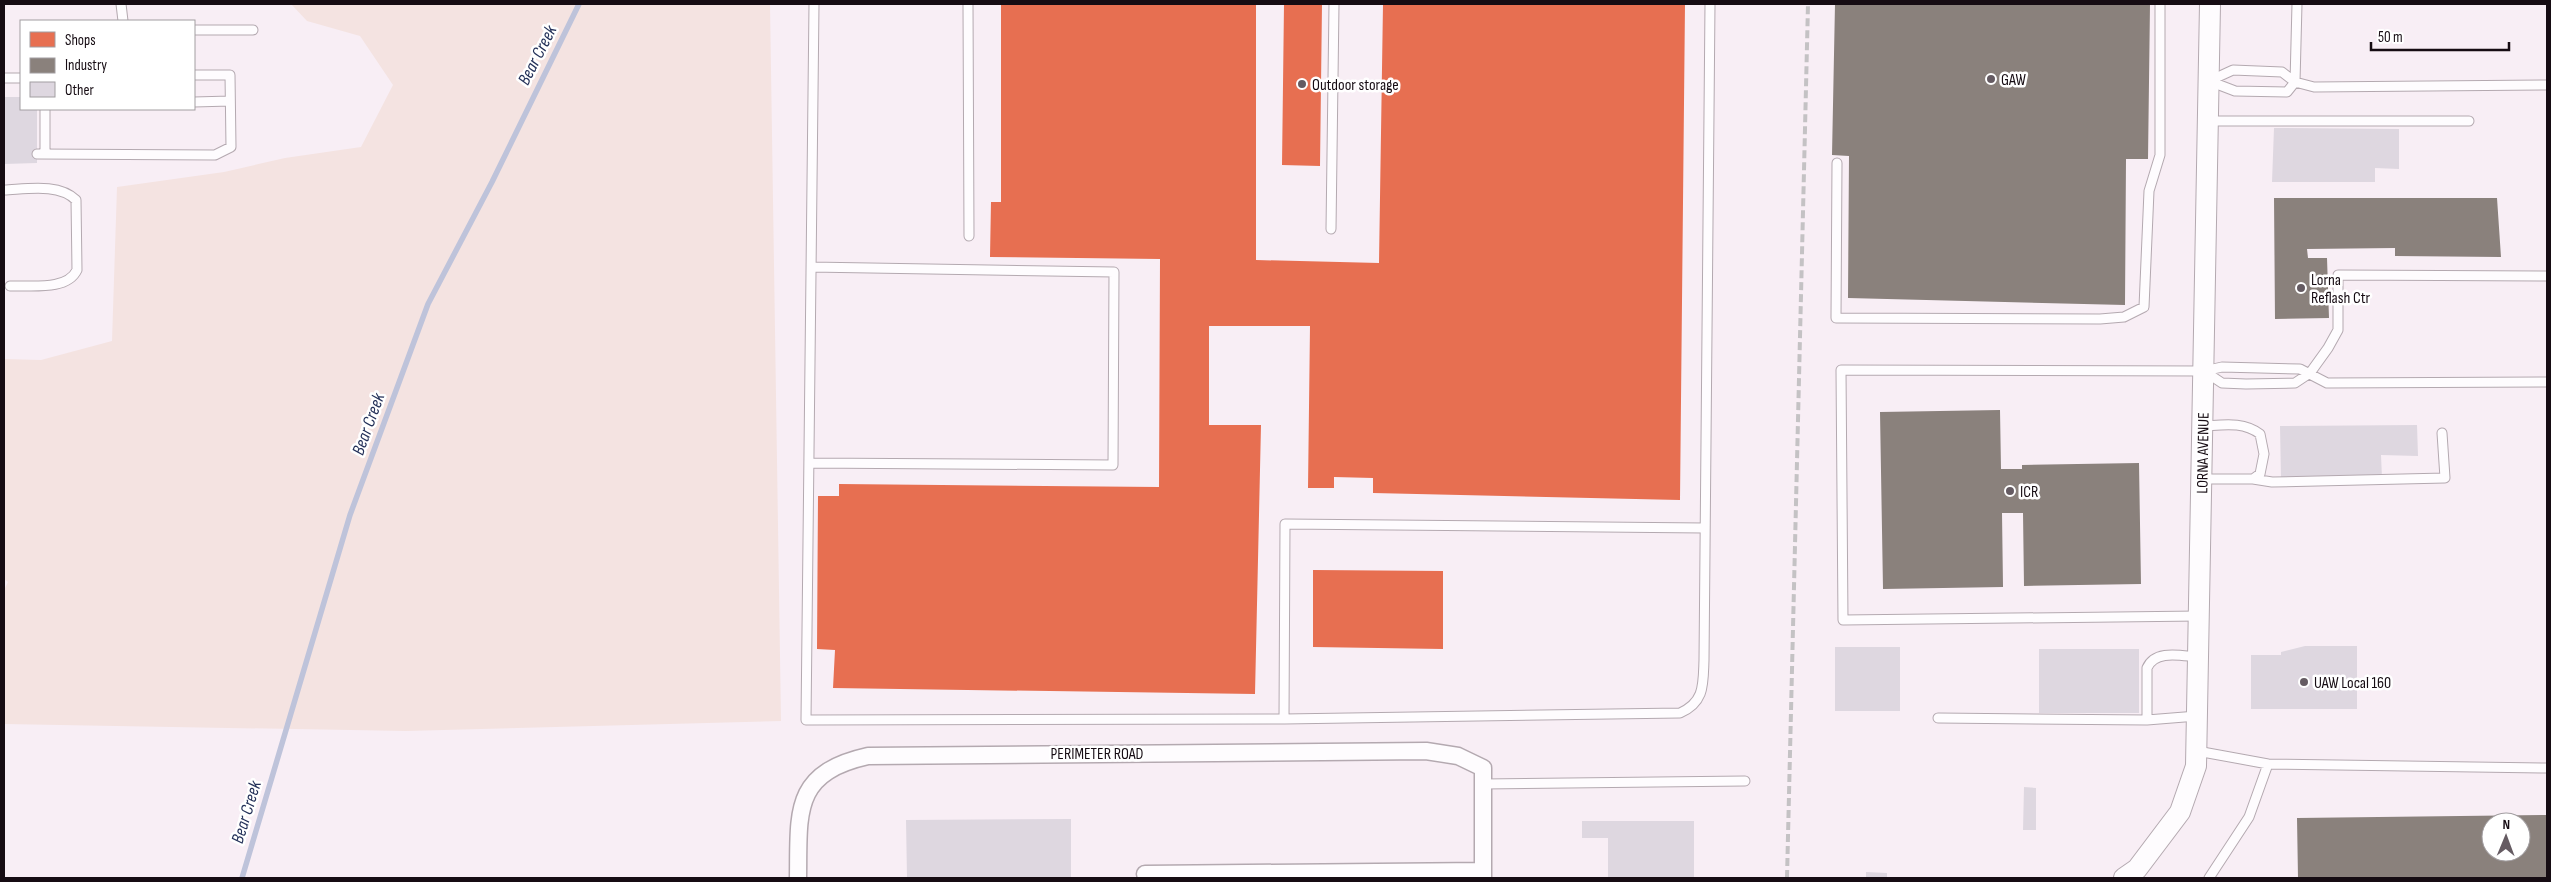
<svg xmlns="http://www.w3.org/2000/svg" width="2551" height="882" viewBox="0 0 2551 882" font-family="'Sofia Sans Condensed',sans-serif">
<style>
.green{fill:#f4e3e1}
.shops{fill:#e76f51}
.industry{fill:#8a817c;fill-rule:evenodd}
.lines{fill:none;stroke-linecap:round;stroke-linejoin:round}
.stream{stroke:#bec3da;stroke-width:5.5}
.building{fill:#ded7e0}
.service-casing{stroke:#b4a9b0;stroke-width:11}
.minor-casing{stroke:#b4a9b0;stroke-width:19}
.tertiary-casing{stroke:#b4a9b0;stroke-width:22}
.service{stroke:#fefcfe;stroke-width:9}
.minor{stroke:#fefcfe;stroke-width:16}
.tertiary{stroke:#fefcfe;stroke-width:20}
.rail{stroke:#c4c2c4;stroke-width:4;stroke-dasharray:8 4;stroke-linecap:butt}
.poi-dot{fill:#655b62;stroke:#fff;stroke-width:2}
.labels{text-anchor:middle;stroke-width:5;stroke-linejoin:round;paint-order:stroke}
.poi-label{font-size:16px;fill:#160c13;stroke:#fff;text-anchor:start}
.street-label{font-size:16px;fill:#160c13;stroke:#fff}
.water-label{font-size:18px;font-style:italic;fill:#243159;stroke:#fff}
</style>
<rect width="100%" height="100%" fill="#f8eef5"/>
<path class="green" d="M291 4H770L781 721 406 731 4 724V590L8 582 4 579V359L41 360 112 341 117 187 224 172 285 158 361 147 393 85 360 36 307 21Z"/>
<path class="shops" d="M1001 4H1256V260L1379 263 1383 4H1685L1680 500 1373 493V478L1334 477V488H1308L1310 326H1209V425H1261L1255 694 833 688 835 650 817 649 818 496H839V484L1159 487 1160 259 990 257 991 202H1001Z
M1284 4H1322L1320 166 1282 165Z
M1313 570 1443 571V649L1313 647Z"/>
<path class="industry" d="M1835 4H2150L2148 159H2126L2125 305 1848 298 1849 156 1832 155Z
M2274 198H2497L2501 257 2395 256V248L2307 249 2308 258H2327L2329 318 2275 319Z
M2000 410 2001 469H2022V465L2139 463 2141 584 2024 586 2023 513H2002L2003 587 1883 589 1880 412Z
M2547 815V878H2298L2297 818ZM2491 822H2521V852H2491Z"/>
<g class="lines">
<path class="stream" d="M242 878 350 515 428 304 492 182 579 4"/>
</g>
<path class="building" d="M4 97H21V109H37V163L4 164Z
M2274 128 2399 129V169L2375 168V182H2272Z
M2417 425 2418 456 2381 455 2382 478 2281 479 2280 426Z
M2305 646H2357V709H2251V655H2281V652Z
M1835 647H1900V711H1835Z
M2039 649H2139V713H2039Z
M2024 787 2036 788V830H2023Z
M1071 819V878H907L906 820Z
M1582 821H1694V878H1608V838H1582Z
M1866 872 1887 873V878H1866Z"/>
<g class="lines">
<defs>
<path id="service" d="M121 4 123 21
M814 4 806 720 1284 719 1680 713C1705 702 1703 684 1704 660L1710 4
M968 4 969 236
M2297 4 2295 82 2314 87 2547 85
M194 30H253
M2233 70 2282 72 2295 82 2287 92 2235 91 2209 81Z
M4 78H21
M194 102 230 101
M45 109V154
M2208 121H2469
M37 154 215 155 231 147 230 75H194
M1837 163 1836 318 2100 319 2124 317 2144 307 2149 191 2160 155V4
M4 190C27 189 59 183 76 200L77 270C67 291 31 285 10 286
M1331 229 1334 4
M2204 371 2222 383 2246 384 2295 383 2310 373 2328 348 2338 330V275L2547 276
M809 463 1113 465 1114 272 811 267
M2202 479H2253L2260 474 2264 454 2260 434C2243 421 2223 425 2203 426
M2253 479 2272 482 2445 478 2442 433
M2199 616 1843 620 1841 370 2204 371 2222 367 2300 369 2327 383 2547 382
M1938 718 2147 720 2197 716
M1284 719 1285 524 1704 528
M2147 720V668C2155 649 2182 656 2198 657
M2197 751 2268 764 2249 817 2209 878
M2268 764 2547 768
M1483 784 1745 781"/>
<path id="minor" d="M1145 874 1483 871
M798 878C799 812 792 773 868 756L1426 751 1458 756 1483 768V878"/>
<path id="tertiary" d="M2124 878 2137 869 2180 812 2196 766 2210 4"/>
</defs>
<use href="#service" class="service-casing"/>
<use href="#minor" class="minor-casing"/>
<use href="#tertiary" class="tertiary-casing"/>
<use href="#service" class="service"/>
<use href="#minor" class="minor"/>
<use href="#tertiary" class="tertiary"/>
<path class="rail" d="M1787 878 1808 4"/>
</g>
<g class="poi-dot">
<circle cx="1991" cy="79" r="5"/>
<circle cx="1302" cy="84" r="5"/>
<circle cx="2301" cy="288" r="5"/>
<circle cx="2010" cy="491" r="5"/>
<circle cx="2304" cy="682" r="5"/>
</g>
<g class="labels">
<g class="poi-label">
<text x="2001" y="85">GAW</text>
<text x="1312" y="90">Outdoor storage</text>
<text x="2311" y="285">Lorna<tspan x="2311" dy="18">Reflash Ctr</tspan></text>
<text x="2020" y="497">ICR</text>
<text x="2314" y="688">UAW Local 160</text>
</g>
<g class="street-label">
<text transform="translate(2202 453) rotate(-89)" y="6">LORNA AVENUE</text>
<text x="1097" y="759">PERIMETER ROAD</text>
</g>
<g class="water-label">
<text transform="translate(537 55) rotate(-63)" y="6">Bear Creek</text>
<text transform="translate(368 424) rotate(-70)" y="6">Bear Creek</text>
<text transform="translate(246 812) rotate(-73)" y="6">Bear Creek</text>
</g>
</g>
<rect width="2551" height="882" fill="none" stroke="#160c13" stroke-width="10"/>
<rect x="20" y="20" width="175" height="90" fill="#ffffff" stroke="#a29ea1"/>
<rect x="30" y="32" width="25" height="15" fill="#e76f51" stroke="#a29ea1"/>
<text x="65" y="45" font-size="15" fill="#160c13">Shops</text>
<rect x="30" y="58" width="25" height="15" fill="#8a817c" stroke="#a29ea1"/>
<text x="65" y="70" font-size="15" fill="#160c13">Industry</text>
<rect x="30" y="82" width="25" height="15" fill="#ded7e0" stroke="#a29ea1"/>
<text x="65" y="95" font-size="15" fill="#160c13">Other</text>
<g transform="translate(2506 837) rotate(1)"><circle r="24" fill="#ffffff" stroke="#a29ea1"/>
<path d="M0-4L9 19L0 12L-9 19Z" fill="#655b62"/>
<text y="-8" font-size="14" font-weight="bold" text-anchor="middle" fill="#160c13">N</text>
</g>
<path d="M2371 42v8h138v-8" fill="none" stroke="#160c13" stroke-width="2.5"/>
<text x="2378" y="42" font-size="15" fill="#160c13" stroke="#ffffff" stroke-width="4" paint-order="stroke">50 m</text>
</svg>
